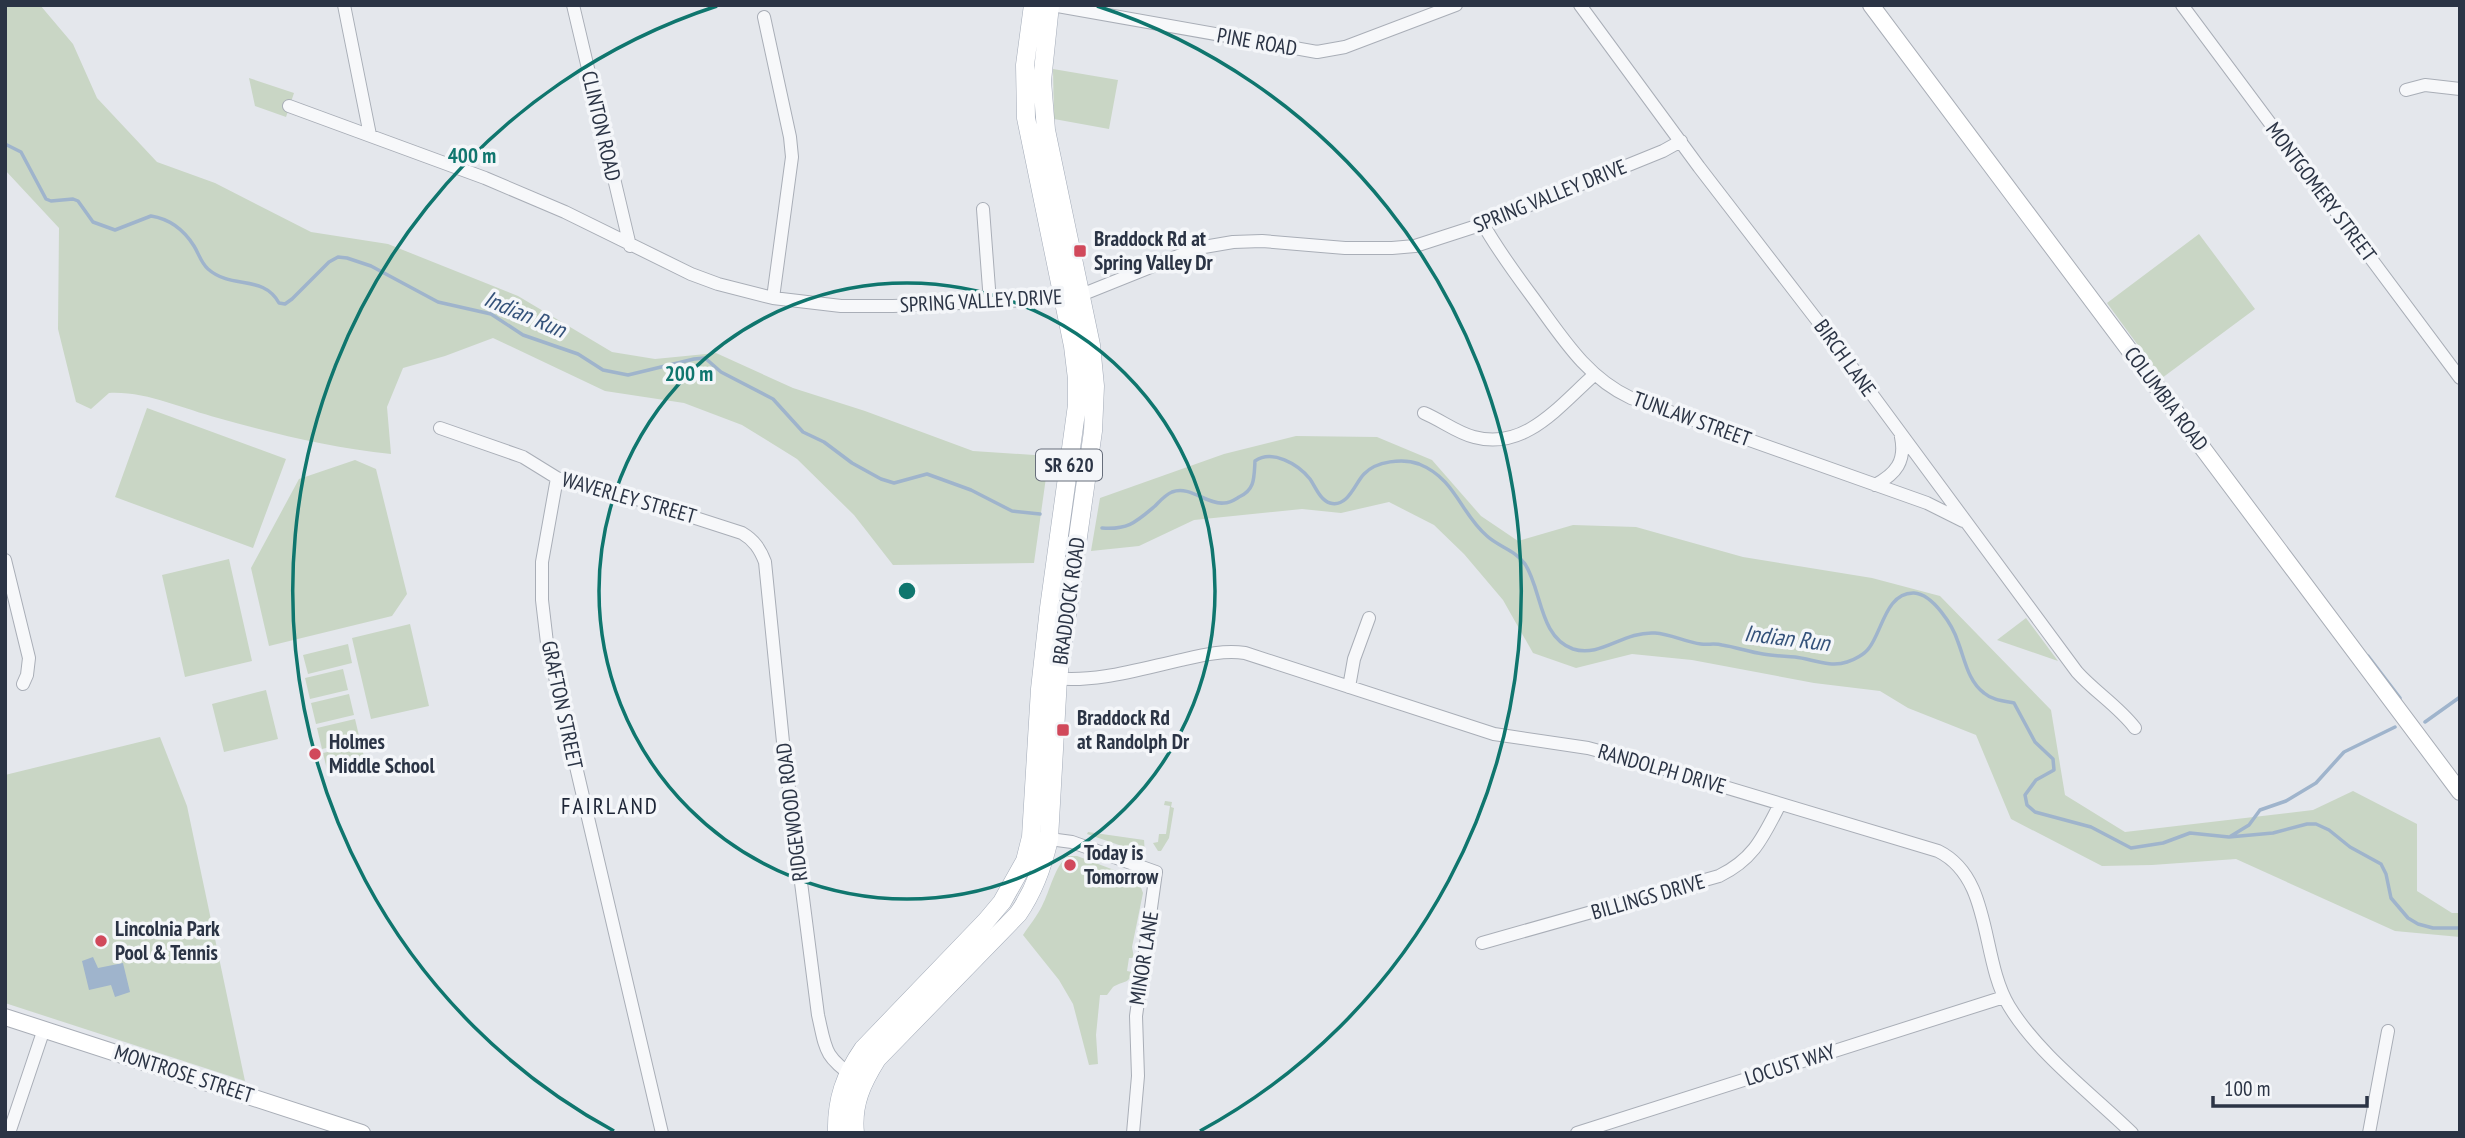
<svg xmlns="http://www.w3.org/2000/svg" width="2465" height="1138" viewBox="0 0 2465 1138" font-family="'PT Sans Narrow',sans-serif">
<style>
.green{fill:#c9d6c5}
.water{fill:#9fb4cc}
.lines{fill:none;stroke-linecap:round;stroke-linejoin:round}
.stream{stroke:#9fb4cc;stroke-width:3.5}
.street-casing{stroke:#a9aeb7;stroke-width:14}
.secondary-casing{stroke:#a9aeb7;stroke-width:18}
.primary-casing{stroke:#a3abb8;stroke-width:19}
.street{stroke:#f7f8fa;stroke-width:12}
.secondary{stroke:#fff;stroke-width:16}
.primary{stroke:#fff;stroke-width:18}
.ring{fill:none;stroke:#0f766e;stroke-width:3.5}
.poi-dot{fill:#d1495b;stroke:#f4f6f9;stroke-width:2.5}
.labels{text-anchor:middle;stroke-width:7;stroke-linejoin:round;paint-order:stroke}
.shield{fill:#f4f6f9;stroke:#676e7b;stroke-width:2}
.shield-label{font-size:19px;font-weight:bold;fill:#2b3445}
.street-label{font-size:21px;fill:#2b3445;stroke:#f4f6f9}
.poi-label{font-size:21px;font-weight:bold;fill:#2b3445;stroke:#f4f6f9;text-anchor:start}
.water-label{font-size:23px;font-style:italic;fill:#34527a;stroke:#f4f6f9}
.neighbourhood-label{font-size:23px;letter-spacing:2px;fill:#1d2536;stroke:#f4f6f9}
.centre{fill:#0f766e;stroke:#f4f6f9;stroke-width:3.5}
.ring-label{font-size:21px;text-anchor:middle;font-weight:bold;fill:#0f766e;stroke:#f4f6f9;stroke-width:7;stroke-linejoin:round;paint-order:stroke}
</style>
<rect width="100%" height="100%" fill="#e4e7ec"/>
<path class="green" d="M5 5H40L73 44 97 98 157 162 215 183 311 232 388 244 518 296 612 352 655 359 716 353 793 388 865 411 973 451 1049 456 1034 563 893 565 854 515 797 459 742 425 684 403 605 391 493 338 445 356 403 368 387 407 391 454C332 448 275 434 218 418 183 409 146 391 109 393L91 409 76 402 58 329 59 228 5 170Z
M1053 69 1118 80 1109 129 1054 119Z
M249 78 294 93 286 117 255 106Z
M2199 234 2255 309 2162 378 2107 303Z
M147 408 286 459 253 548 115 497Z
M1296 436 1377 437 1432 460 1481 516 1518 541 1573 525 1636 527 1743 557 1872 578 1940 596 2051 710 2065 795 2125 832 2313 810 2353 791 2417 824V891L2452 913H2460V937L2395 931 2236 859 2152 865 2102 866 2011 819 1976 735 1908 708 1880 691 1814 683 1692 660 1632 654 1576 668 1533 653 1503 600 1464 554 1434 525 1389 502 1341 513 1302 509 1194 520 1139 546 1091 551 1100 498 1224 454Z
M355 460 376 469 407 594 392 616 269 646 251 568 299 479Z
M229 559 252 661 185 677 162 575Z
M2026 618 2058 661 1997 640Z
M410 624 429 706 371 719 352 638Z
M348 644 352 663 308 674 303 655Z
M343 669 348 690 310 699 305 678Z
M266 690 278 739 224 752 212 704Z
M349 694 354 715 316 724 311 703Z
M355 719 360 740 322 749 317 728Z
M160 737 187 806 245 1081 5 1003V775Z
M361 744 366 765 328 774 323 753Z
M1165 801 1172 802 1171 807 1174 808 1169 838 1161 851H1158L1153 843 1158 842 1159 834H1166L1170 806 1164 805Z
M1088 832 1144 840 1145 854 1087 834Z
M1068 856H1077L1130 876 1139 882 1143 893 1132 947 1134 958H1129L1127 971 1132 972C1130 984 1122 981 1113 987L1107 995H1100L1096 1035 1098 1064 1089 1065 1073 1004 1059 980 1023 935C1029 926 1037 916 1042 906 1050 891 1055 865 1068 856Z"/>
<path class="water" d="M93 957 98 968 123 963 130 992 115 997 111 985 89 990 82 961Z"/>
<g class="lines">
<path class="stream" d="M5 144 21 152 46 199 51 201 73 199 78 201 93 222 115 230 151 216C170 219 184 230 194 246 199 254 201 263 208 269 232 290 263 274 279 303L285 304 292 299 329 262 338 257 347 258 371 266 438 302 491 314 523 335 578 354 603 370 628 375 694 359 705 358 721 372 773 399 803 432 824 442 852 463 881 479 894 483 927 474 971 490 1012 511 1040 514
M1102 528C1128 530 1136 522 1155 506 1160 501 1165 495 1172 492 1190 485 1207 505 1224 503 1230 503 1234 500 1239 497 1255 490 1254 478 1255 461 1272 449 1298 464 1310 479 1315 486 1320 500 1330 503 1348 508 1355 483 1364 474 1376 461 1403 458 1419 464 1456 479 1460 513 1487 536 1499 547 1515 550 1525 564 1542 590 1539 637 1573 649 1601 658 1623 631 1655 633 1671 634 1685 642 1701 644 1708 645 1715 643 1722 645 1736 647 1749 652 1763 654 1774 656 1784 656 1795 657 1812 659 1830 668 1847 662 1854 660 1865 654 1869 648 1882 632 1886 592 1914 593 1933 594 1953 626 1958 642 1965 660 1968 681 1984 693 1992 700 2004 701 2014 703L2035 742 2053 759 2054 770 2036 780 2025 795 2027 805 2035 812 2091 827 2131 848 2163 843 2190 833 2229 837 2273 833 2307 824H2316L2329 830 2350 847 2381 864 2386 874 2391 898 2408 918 2418 924 2433 928H2460
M2368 656 2400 698
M2425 722 2460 697
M2231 836 2249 825 2260 810 2286 801 2316 783 2344 752 2395 727"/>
<defs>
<path id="street" d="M344 5 370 135
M573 5 630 246
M1052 5 1317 52 1345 47 1456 5
M1580 5 1699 167 1823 328 2077 672C2095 692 2118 706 2135 728
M2182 5 2460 378
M764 17 790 137 792 157 773 298
M2406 90 2425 85 2460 89
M289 106 485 178 565 212 691 274 718 284 773 298 841 306H893L1052 299 1081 295 1198 248 1233 242 1262 241 1345 248H1392L1415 246 1483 224 1663 151 1681 141
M983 209 990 302
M1483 224C1497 249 1514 272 1531 295 1560 334 1585 377 1631 398L1927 503 1963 521
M1424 413C1441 420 1457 433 1474 437 1525 451 1559 406 1594 375
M440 428 523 457 557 478 615 492 742 533C754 540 760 549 765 562L783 742 818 1015C826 1050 824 1056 854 1077
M557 478 542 562V600L547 643 662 1133
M1875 485C1896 474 1906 461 1901 437
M5 560 29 658 27 675 23 684
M1053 678C1096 683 1140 669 1181 660 1203 655 1223 650 1245 653L1494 734 1588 748 1648 764 1938 851C1993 878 1980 958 2009 1006 2038 1054 2092 1094 2132 1133
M1349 687 1354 659 1369 618
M1042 838 1072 842 1156 872 1136 1016 1138 1076 1133 1133
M1482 943 1719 876C1754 859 1763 837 1780 804
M9 1133 44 1029
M1577 1133 2004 997
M2369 1133 2388 1031"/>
<path id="secondary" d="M1871 5 2460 792
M5 1017 362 1133"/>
<path id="primary" d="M837 1133C836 1100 845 1075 863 1049L986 921 1002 902 1025 861 1031 837 1040 689 1049 608 1077 405V379L1073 346 1026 118 1025 65 1033 5
M855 1133C852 1104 862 1083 877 1059L1018 914C1034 891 1043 866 1049 839L1058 678 1093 431 1095 386 1091 345 1046 130 1042 81 1050 5"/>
</defs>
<use href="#street" class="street-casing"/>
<use href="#secondary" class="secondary-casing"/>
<use href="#primary" class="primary-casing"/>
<use href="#street" class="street"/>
<use href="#secondary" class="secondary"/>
<use href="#primary" class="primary"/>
</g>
<g class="ring">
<circle cx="907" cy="591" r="308"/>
<path d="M614 1131A615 615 0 0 1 717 6M1097 6A615 615 0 0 1 1200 1131"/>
</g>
<g class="poi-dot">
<rect x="1073" y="244" width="14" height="14" rx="3.5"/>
<rect x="1056" y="723" width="14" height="14" rx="3.5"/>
<circle cx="315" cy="754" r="7"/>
<circle cx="1070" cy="865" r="7"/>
<circle cx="101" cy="941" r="7"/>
</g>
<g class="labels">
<rect class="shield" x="1036" y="449.5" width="66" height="31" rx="5"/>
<g class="shield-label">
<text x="1069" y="472">SR 620</text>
</g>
<g class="street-label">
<text transform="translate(1257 42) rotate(10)" y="7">PINE ROAD</text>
<text transform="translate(601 126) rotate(77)" y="7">CLINTON ROAD</text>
<text transform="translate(2321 192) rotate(53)" y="7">MONTGOMERY STREET</text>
<text transform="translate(1550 196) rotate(-22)" y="7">SPRING VALLEY DRIVE</text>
<text transform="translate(981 301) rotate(-3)" y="7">SPRING VALLEY DRIVE</text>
<text transform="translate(1845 358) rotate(54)" y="7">BIRCH LANE</text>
<text transform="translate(2166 399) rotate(53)" y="7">COLUMBIA ROAD</text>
<text transform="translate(1692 419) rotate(20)" y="7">TUNLAW STREET</text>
<text transform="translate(629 498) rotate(16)" y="7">WAVERLEY STREET</text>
<text transform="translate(1069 601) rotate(-82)" y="7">BRADDOCK ROAD</text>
<text transform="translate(562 705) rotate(78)" y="7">GRAFTON STREET</text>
<text transform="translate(1662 769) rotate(16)" y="7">RANDOLPH DRIVE</text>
<text transform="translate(792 812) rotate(-97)" y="7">RIDGEWOOD ROAD</text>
<text transform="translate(1648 897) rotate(-16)" y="7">BILLINGS DRIVE</text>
<text transform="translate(1144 958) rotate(-81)" y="7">MINOR LANE</text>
<text transform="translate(1790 1065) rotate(-18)" y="7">LOCUST WAY</text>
<text transform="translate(184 1074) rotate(18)" y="7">MONTROSE STREET</text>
</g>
<g class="poi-label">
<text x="1094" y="246">Braddock Rd at<tspan x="1094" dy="24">Spring Valley Dr</tspan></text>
<text x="1077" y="725">Braddock Rd<tspan x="1077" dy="24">at Randolph Dr</tspan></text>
<text x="329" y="749">Holmes<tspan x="329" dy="24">Middle School</tspan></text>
<text x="1084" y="860">Today is<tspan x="1084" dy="24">Tomorrow</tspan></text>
<text x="115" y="936">Lincolnia Park<tspan x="115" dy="24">Pool &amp; Tennis</tspan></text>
</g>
<g class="water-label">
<text transform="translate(525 314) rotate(23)" y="8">Indian Run</text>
<text transform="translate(1787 638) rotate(7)" y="8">Indian Run</text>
</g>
<g class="neighbourhood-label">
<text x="610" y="814">FAIRLAND</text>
</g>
</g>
<circle cx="907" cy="591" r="10" class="centre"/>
<g class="ring-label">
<text x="472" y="163">400 m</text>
<text x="689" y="381">200 m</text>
</g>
<rect width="2465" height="1138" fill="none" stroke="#2b3445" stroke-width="14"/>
<path d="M2213 1096v10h154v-10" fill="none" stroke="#2b3445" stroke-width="3.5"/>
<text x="2224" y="1096" font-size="21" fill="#2b3445" stroke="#f4f6f9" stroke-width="5" paint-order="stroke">100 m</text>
</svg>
